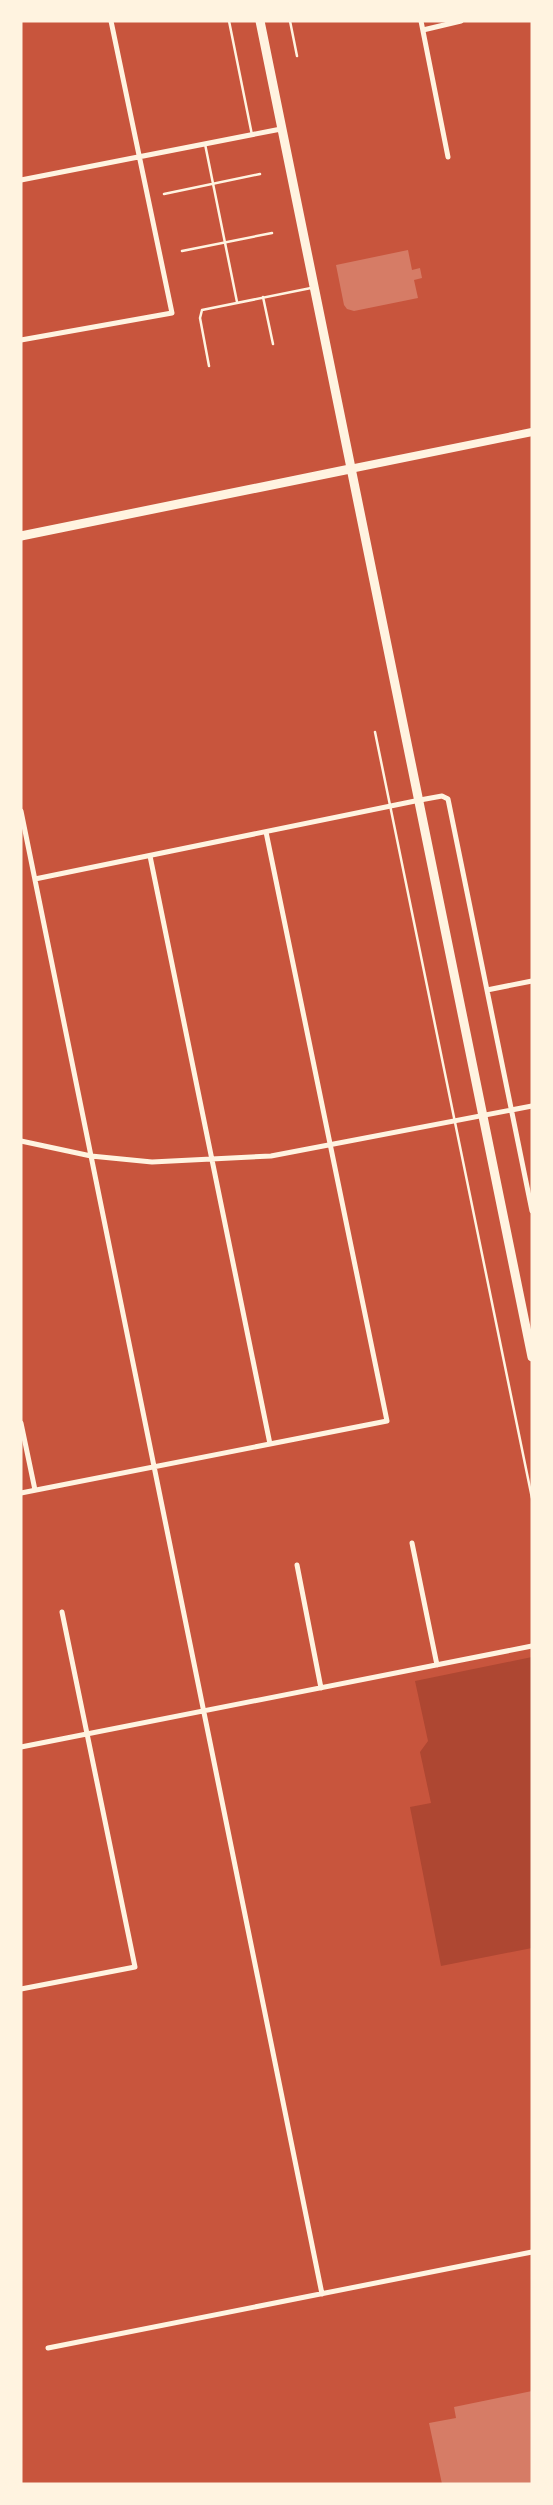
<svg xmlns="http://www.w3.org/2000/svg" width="553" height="2505" viewBox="0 0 553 2505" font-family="Manrope,sans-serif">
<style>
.green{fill:#ae4732}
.building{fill:#d67c66}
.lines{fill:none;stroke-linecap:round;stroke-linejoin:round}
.service{stroke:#fff3e0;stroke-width:2.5}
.minor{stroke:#fff3e0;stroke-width:5}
.secondary{stroke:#fff3e0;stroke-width:8}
.primary{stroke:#fff3e0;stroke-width:9}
</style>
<rect width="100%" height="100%" fill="#c8553d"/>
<path class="green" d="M532 1657V1948L441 1966 410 1807 431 1803 420 1752 428 1741 415 1681Z"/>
<path class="building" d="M408 250 412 270 420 268 422 278 414 280 418 298 354 311 347 309 344 305 336 265Z
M532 2391V2484H442L429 2423 456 2418 454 2407Z"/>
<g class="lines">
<path class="service" d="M229 21 252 135
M290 21 297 56
M205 144 237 302
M164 194 260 174
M182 251 272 233
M263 297 273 344
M209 366 200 318 202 310 311 288
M375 732 532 1498"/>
<path class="minor" d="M421 21 448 157
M423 30 461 21
M21 180 281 129
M21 340 172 313 111 21
M21 811 322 2294
M150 856 270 1444
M35 879 420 800 442 796 448 799 532 1211
M487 990 532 981
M21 1141 91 1156 152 1162 271 1156 532 1106
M21 1423 35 1490
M21 1493 387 1421 266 832
M412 1543 437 1665
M297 1565 321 1688
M21 1747 532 1646
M21 1989 135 1967 62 1612
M48 2348 532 2252"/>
<path class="secondary" d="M350 469 532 432"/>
<path class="primary" d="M260 21 532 1357
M21 536 350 469"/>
</g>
<rect width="553" height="2505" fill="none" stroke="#fff3e0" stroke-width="45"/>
</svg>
